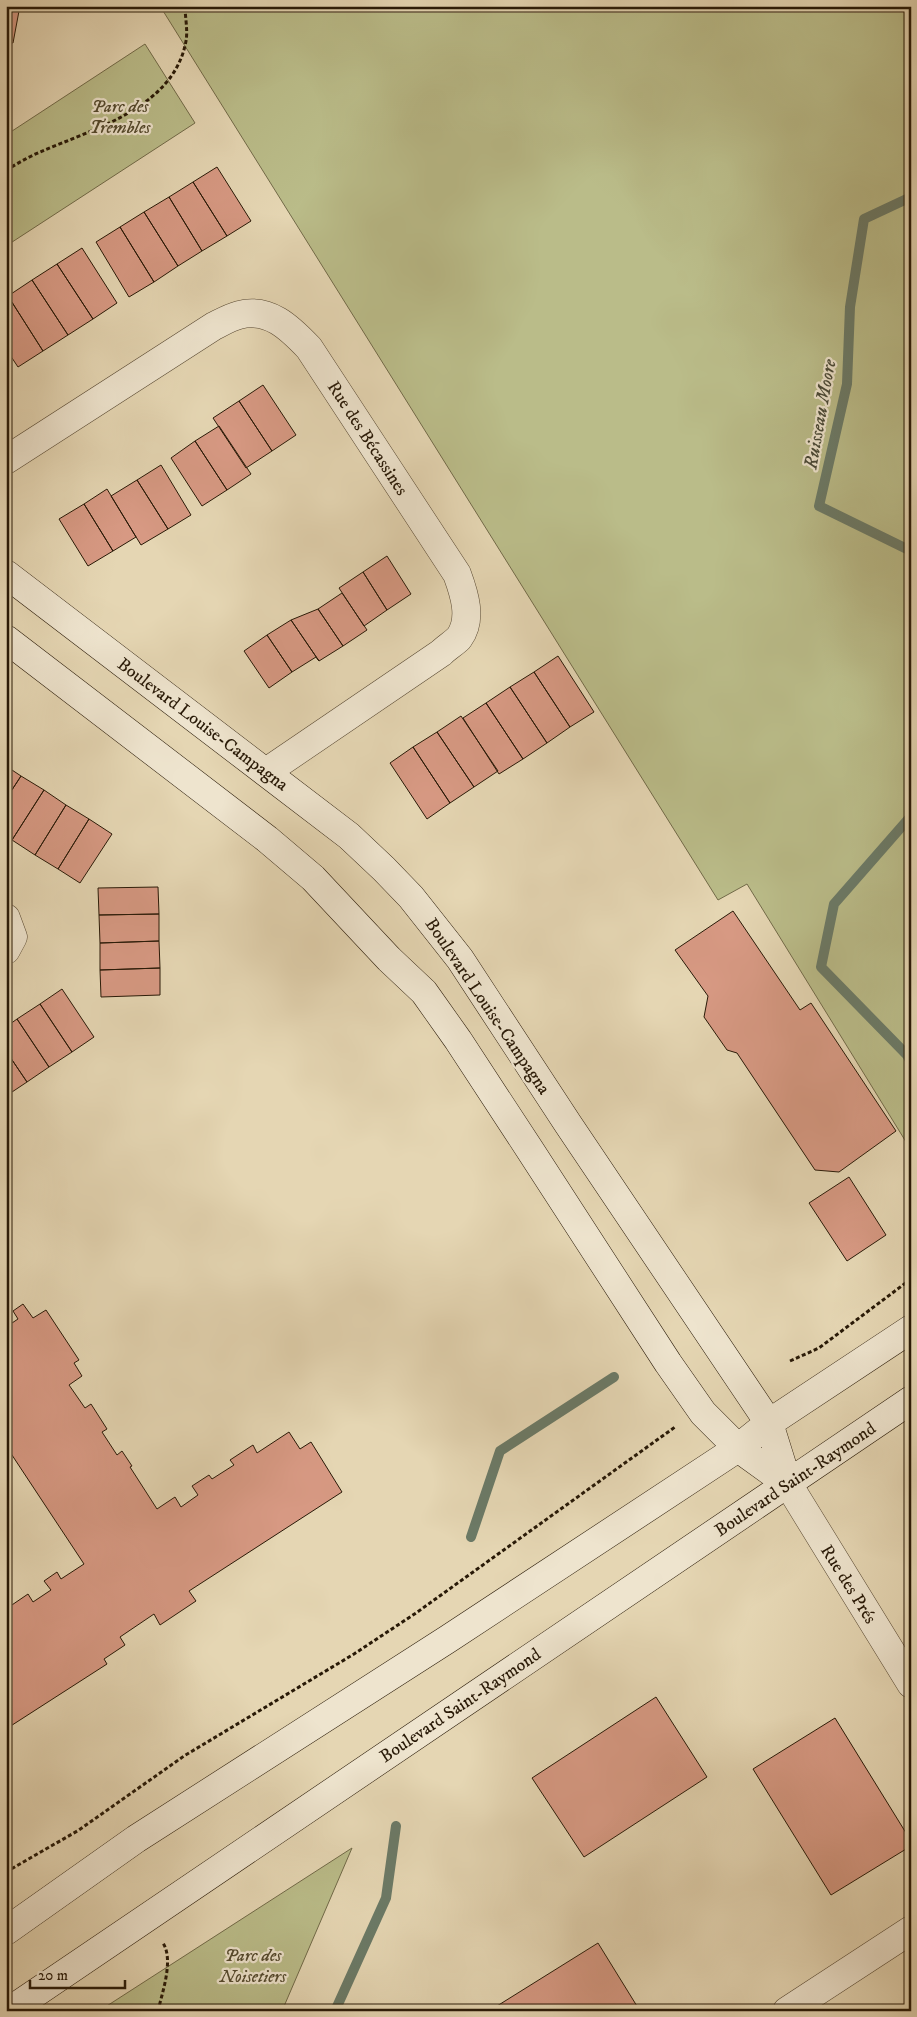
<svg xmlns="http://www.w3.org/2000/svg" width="917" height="2017" viewBox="0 0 917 2017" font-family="'IM FELL DW Pica',serif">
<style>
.green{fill:#babc89;stroke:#716a48}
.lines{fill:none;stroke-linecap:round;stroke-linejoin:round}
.stream{stroke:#6b7a67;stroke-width:10}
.building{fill:#d79983;stroke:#281907}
.street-casing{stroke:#574832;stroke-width:29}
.secondary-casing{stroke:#281907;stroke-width:29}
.path{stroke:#281907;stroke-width:3;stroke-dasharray:4 2.5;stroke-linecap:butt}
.street{stroke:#eee4ce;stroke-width:28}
.secondary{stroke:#eee4ce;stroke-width:28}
.labels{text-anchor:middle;stroke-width:4.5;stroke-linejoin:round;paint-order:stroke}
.park-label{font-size:18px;font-style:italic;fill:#544a2e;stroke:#eee4ce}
.street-label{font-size:18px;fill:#281907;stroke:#eee4ce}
.water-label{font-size:19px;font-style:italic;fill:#494937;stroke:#eee4ce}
</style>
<rect width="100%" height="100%" fill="#e5d6b3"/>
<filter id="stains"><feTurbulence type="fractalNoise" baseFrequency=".004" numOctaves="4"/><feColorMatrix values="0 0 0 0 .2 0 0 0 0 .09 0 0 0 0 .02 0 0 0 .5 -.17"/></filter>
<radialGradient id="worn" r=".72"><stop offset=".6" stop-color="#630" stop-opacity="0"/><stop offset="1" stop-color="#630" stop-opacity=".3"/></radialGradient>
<path class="green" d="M160 6H911V1150L747 884 718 900Z
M145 44 195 123 6 246V135Z
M352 1848 282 2011H99Z"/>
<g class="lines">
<path class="stream" d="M911 197 864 219 850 307 847 384 819 506 911 551
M911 816 834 904 821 967 907 1055 911 1062
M471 1537 500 1451 614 1377
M335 2011 386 1898 396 1826"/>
</g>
<path class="building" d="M6 9 19 11 13 43 6 42Z
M217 167 251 221 227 236 193 182Z
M193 182 227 236 202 251 169 197Z
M169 197 202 251 178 266 144 212Z
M144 212 178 266 154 282 120 227Z
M120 227 154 282 129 297 96 242Z
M82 248 117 303 93 319 57 264Z
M57 264 93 319 68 335 32 280Z
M32 280 68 335 43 351 8 296Z
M8 296 43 351 18 367 6 349V297Z
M263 385 296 435 272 451 239 401Z
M239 401 272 451 246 468 213 418Z
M219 426 251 474 227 490 195 441Z
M195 441 227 490 202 506 171 458Z
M161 465 191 515 168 529 137 480Z
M137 480 168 529 141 545 111 496Z
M107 489 136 537 113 551 84 504Z
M84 504 113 551 88 566 59 519Z
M387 556 411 594 387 610 363 572Z
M363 572 387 610 364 626 339 588Z
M342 593 367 630 343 646 318 609Z
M318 609 343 646 319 661 291 620Z
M291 620 319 661 316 657 292 672 267 635Z
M267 635 292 672 269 688 244 651Z
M558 656 594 712 570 727 534 672Z
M534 672 570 727 547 743 510 687Z
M510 687 547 743 523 759 486 703Z
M486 703 523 759 499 774 463 718Z
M461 716 498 771 474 787 437 732Z
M437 732 474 787 450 803 413 747Z
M413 747 450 803 427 819 390 763Z
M6 766 21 776 6 799Z
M21 776 44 790 12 840 6 837V799Z
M44 790 66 805 35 855 12 840Z
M66 805 89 819 58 869 35 855Z
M89 819 112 834 80 883 58 869Z
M158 887 159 914 99 915 98 888Z
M733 911 800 1010 811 1003 896 1131 839 1172 815 1170 737 1053 727 1050 704 1017 708 996 675 950Z
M159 914V941L100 943 99 915Z
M159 941 160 968 100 970V943Z
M160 968V995L101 997 100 970Z
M62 989 94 1037 72 1052 40 1004Z
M40 1004 72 1052 49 1067 17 1019Z
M17 1019 49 1067 27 1082 6 1051V1027Z
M6 1051 27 1082 6 1096Z
M849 1177 886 1235 847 1261 809 1203Z
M23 1304 33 1318 46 1310 79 1360 74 1363 82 1376 69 1385 85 1408 91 1404 107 1429 102 1432 117 1455 122 1451 132 1466 130 1467 157 1509 175 1497 181 1507 198 1495 192 1486 209 1475 212 1479 234 1465 230 1460 253 1445 257 1453 289 1432 300 1449 311 1442 342 1492 189 1591 196 1601 160 1625 154 1614 120 1637 125 1645 104 1659 107 1664 6 1729V1618L9 1617 6 1609 28 1594 33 1602 51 1590 44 1581 57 1572 61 1579 84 1564 6 1446V1327L18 1319 13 1311Z
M656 1697 707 1777 584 1857 532 1778Z
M835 1718 911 1841V1846L831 1895 753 1769Z
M598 1943 640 2011H489Z"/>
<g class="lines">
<defs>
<path id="street" d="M6 460 214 326C222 322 231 317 239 315 269 307 290 328 309 348L457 574C464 593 473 619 459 638 454 643 446 648 441 653L266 772
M6 918 13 937 6 950
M788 1484 911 1684
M787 2011 911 1930"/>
<path id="secondary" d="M6 574 349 836 384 869 411 897 460 959 568 1124 769 1423 788 1484
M6 639 267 839 313 878 389 959 424 992 458 1040 530 1150 668 1363 703 1413 738 1448 788 1484
M6 1931 136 1839 448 1639 738 1448 769 1423 911 1329
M9 2011 911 1400"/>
</defs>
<use href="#street" class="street-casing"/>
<use href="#secondary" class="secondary-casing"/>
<path class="path" d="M6 170C17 164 28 157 40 152 93 129 174 108 186 41 188 30 185 17 185 6
M790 1361 819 1348 911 1279
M6 1872 79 1830 184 1756 354 1654 416 1613 675 1427
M158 2011C162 1993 174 1960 163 1943"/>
<use href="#street" class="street"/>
<use href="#secondary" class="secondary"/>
</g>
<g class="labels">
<g class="park-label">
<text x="120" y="112">Parc des<tspan x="120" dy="21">Trembles</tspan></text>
<text x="253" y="1961">Parc des<tspan x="253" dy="21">Noisetiers</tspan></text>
</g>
<g class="street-label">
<text transform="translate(368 438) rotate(57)" y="6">Rue des Bécassines</text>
<text transform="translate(203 724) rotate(37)" y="6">Boulevard Louise-Campagna</text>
<text transform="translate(488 1006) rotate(56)" y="6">Boulevard Louise-Campagna</text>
<text transform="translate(795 1479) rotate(-34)" y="6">Boulevard Saint-Raymond</text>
<text transform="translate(849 1584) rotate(58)" y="6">Rue des Prés</text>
<text transform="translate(460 1705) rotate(-34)" y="6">Boulevard Saint-Raymond</text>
</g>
<g class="water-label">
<text transform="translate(819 414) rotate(-80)" y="7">Ruisseau Moore</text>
</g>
</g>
<rect width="917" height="2017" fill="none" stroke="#e5d6b3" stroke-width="25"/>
<rect x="8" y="8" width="902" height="2002" fill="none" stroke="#281907" stroke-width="2.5"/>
<rect x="12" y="12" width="892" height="1992" fill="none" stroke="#281907"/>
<path d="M30 1980v8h95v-8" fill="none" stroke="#281907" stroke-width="2.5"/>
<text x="38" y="1980" font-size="15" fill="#281907" stroke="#eee4ce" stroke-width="4" paint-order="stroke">20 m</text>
<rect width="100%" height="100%" filter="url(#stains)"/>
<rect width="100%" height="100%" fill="url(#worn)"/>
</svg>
